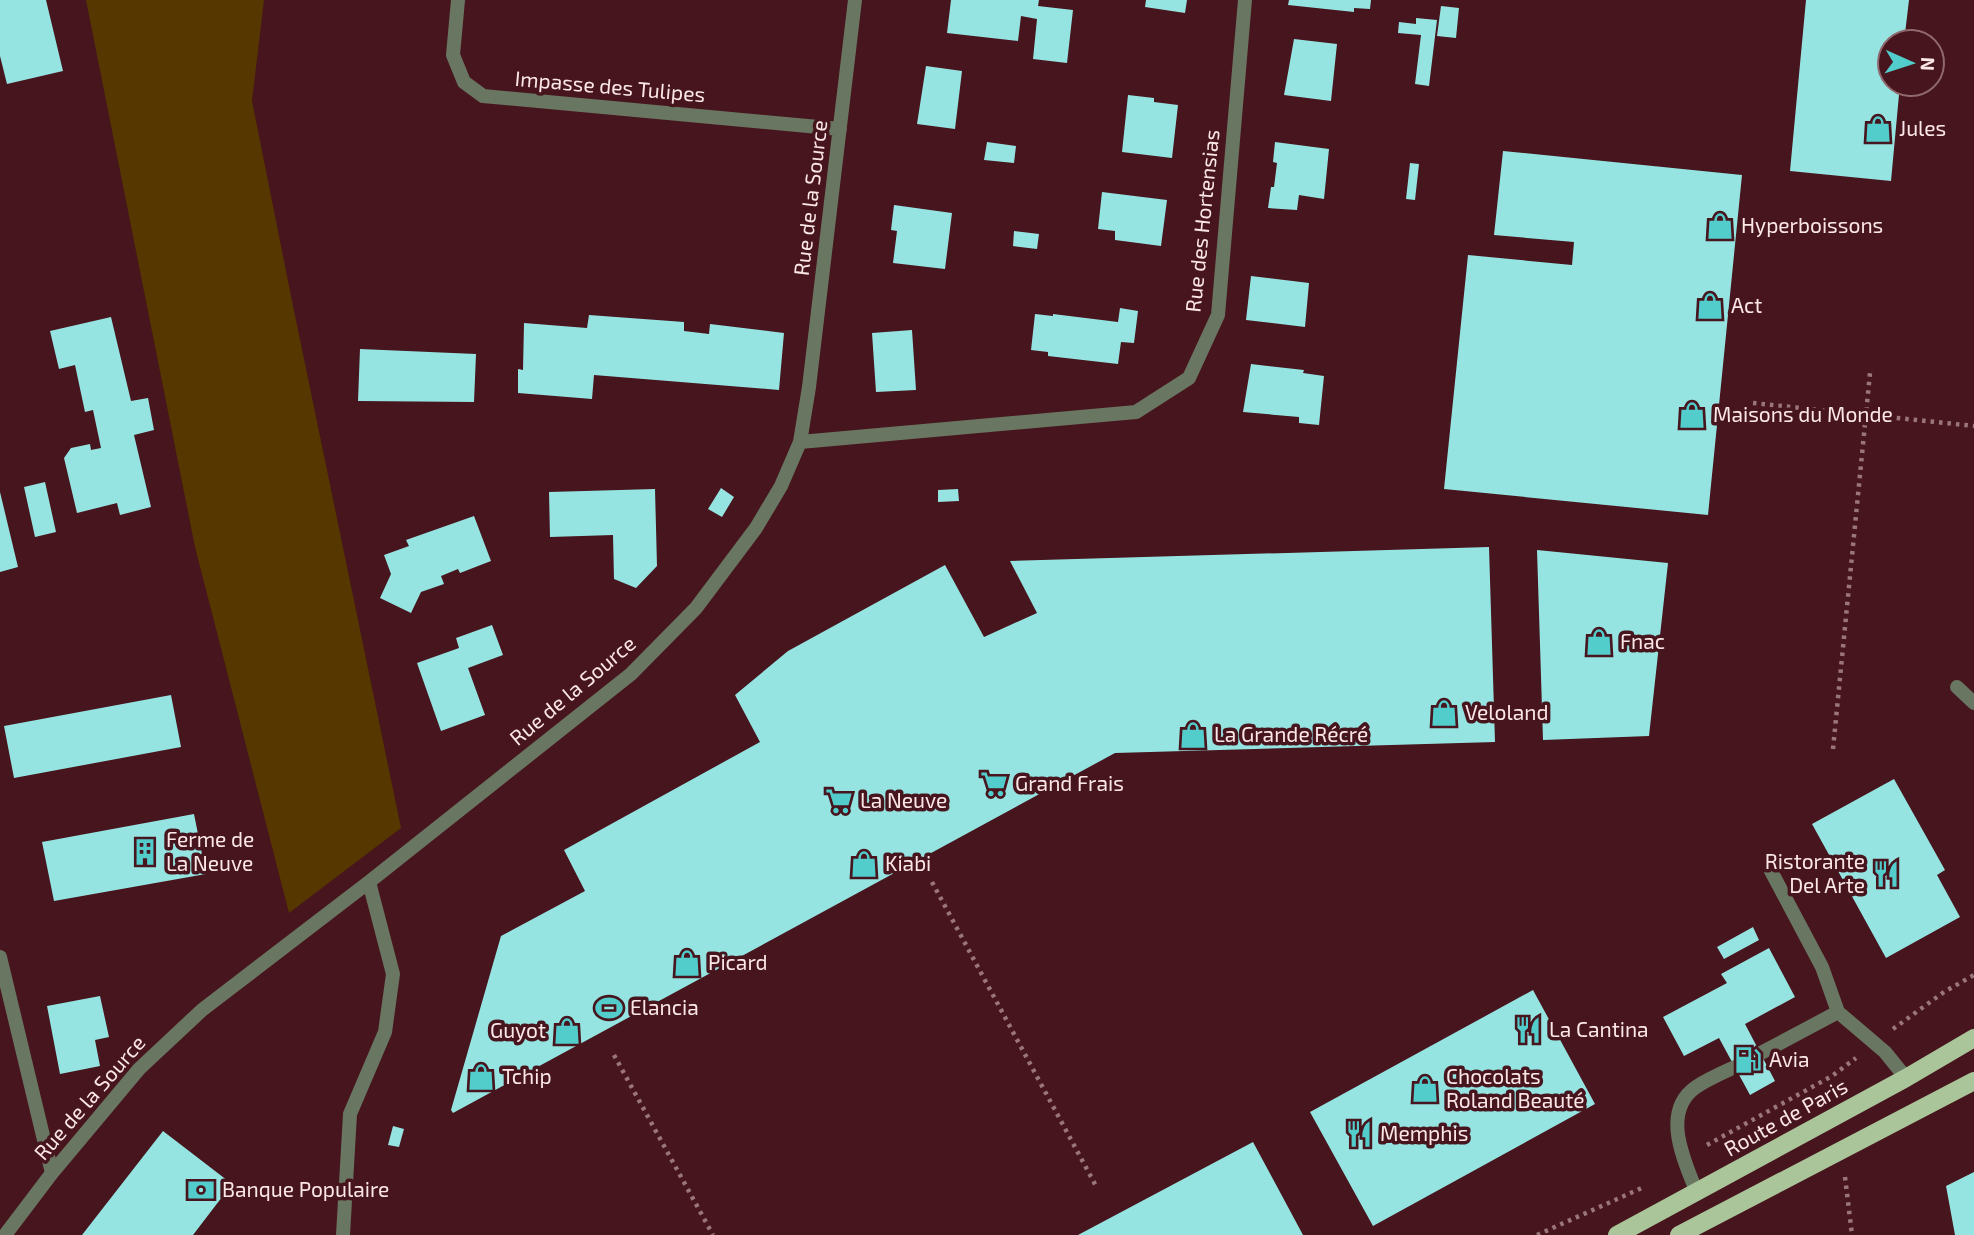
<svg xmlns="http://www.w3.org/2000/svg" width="1974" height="1235" viewBox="0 0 1974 1235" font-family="'Exo 2',sans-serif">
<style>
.green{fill:#563700}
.building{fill:#96e4e2}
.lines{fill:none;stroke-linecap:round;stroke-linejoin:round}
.path{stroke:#9a767a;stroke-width:4.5;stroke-dasharray:3.5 5;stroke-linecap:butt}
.lane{stroke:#697662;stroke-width:14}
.street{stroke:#697662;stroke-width:14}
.primary{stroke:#aac59a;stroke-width:18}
.labels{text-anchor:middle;stroke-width:7;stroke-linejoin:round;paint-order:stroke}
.street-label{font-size:21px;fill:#fce7e8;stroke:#47151d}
.poi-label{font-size:21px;fill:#fce7e8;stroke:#47151d;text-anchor:start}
</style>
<rect width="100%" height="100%" fill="#47151d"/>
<path class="green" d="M86 0H264L252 101 292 301 401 828 289 913 195 547Z"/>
<path class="building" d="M0 0H46L63 71 7 84 0 56Z
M951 0H1039L1038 6 1073 10 1067 63 1033 59 1037 19 1021 16 1018 41 947 33Z
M1146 0H1187L1185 13 1145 7Z
M1289 0H1371L1370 9 1354 8V12L1288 5Z
M1806 0H1909L1904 42H1890V84H1900L1891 181 1790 171Z
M1441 6 1459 8 1456 38 1437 36Z
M1416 18 1437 20 1429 86 1415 84 1421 35 1398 33 1399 22 1416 24Z
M1294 39 1337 44 1331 101 1284 95Z
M926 66 962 71 955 129 917 124Z
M1128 95 1154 98V102L1178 105 1172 158 1122 152Z
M987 142 1016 146 1014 163 984 160Z
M1275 142 1329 149 1324 199 1299 195 1297 210 1268 208 1271 187H1274L1277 163 1273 162Z
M1503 151 1742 175 1708 515 1444 489 1468 255 1572 265 1574 242 1494 235Z
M1410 163 1419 164 1415 200 1406 199Z
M1102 192 1167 200 1161 246 1115 240V231L1098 229Z
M894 205 952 213 945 269 893 263 897 231 891 230Z
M1014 231 1039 234 1037 249 1013 246Z
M1251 276 1309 283 1305 327 1246 320Z
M1120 308 1138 311 1134 343 1121 342 1118 364 1048 356V352L1031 350 1035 314 1053 316V314L1118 322Z
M589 315 684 322V331L709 334 710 324 784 333 779 390 594 375 592 399 518 393V369L523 370 524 323 587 328Z
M111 317 131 401 148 398 154 430 134 435 151 507 120 515 117 503 77 513 64 458 71 448 90 444 91 450 101 448 93 410 85 412 75 365 59 369 50 331Z
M912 330 916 390 876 392 872 333Z
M360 349 476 354 474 402 358 401Z
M1251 364 1304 370 1303 373 1324 376 1319 425 1299 423V417L1243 412Z
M45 482 56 532 35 537 24 487Z
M721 488 734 497 722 517 708 509Z
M655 489 657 566 636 588 614 579 613 535 550 537 549 492Z
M958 489 959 501 938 502V490Z
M0 492 18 567 0 572Z
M474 516 491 561 460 573 458 569 441 576 444 584 421 592 411 613 380 598 391 574 384 555 409 546 406 540Z
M1489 547 1495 742 1115 753 453 1113 451 1110 501 936 585 891 564 850 760 742 735 695 788 651 945 565 984 637 1037 613 1010 561Z
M1537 550 1668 563 1649 736 1543 740Z
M492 625 503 655 468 668 485 715 441 731 417 663 459 648 456 638Z
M171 695 181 747 14 778 4 726Z
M1894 779 1945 870 1937 875 1960 917 1886 958 1812 824Z
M194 814 206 874 54 901 42 842Z
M1753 927 1759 940 1724 959 1717 947Z
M1769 948 1795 997 1745 1024 1775 1081 1750 1095 1719 1038 1684 1056 1663 1017 1727 983 1721 974Z
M1533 990 1595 1104 1373 1226 1310 1112Z
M100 996 109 1037 95 1040 100 1066 60 1074 47 1006Z
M393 1126 404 1129 399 1147 388 1145Z
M163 1131 232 1184 193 1235H82Z
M1253 1142 1303 1235H1078Z
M1974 1172V1235H1955L1946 1186Z"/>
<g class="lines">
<path class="path" d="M1753 403 1974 426
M1833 749 1870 373
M932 882 1096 1186
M1893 1029 1944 992 1974 975
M614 1055 713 1235
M1707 1145 1832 1076 1856 1058
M1845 1177 1852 1235
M1537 1235 1644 1187"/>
<path class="lane" d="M1957 687 1974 703
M1771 871 1822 967 1838 1012
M1761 1053 1838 1012 1885 1052 1906 1078
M1697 1193C1685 1162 1660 1112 1696 1087 1708 1079 1722 1073 1735 1067"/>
<path class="street" d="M458 0 453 55 464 82 483 96 840 129
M800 442 1136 412 1189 378 1218 315 1245 0
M0 957 52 1173
M5 1235 52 1173 139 1069 202 1010 369 882 631 674 696 608 756 528 781 486 800 442 809 387 855 0
M343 1235 350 1114 385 1032 393 974 369 882"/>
<path class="primary" d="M1617 1235 1906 1078 1974 1038
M1679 1235 1974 1081"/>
</g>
<defs>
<symbol id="shop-bare" viewBox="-9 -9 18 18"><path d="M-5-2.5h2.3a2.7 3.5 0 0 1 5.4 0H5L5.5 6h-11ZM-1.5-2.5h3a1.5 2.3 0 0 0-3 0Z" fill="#52cdcc" stroke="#47151d" stroke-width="2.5" paint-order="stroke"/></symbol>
<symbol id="supermarket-bare" viewBox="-9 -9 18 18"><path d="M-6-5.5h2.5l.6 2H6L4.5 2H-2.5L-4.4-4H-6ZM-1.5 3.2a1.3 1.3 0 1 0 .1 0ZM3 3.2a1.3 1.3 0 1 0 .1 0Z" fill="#52cdcc" stroke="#47151d" stroke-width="2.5" paint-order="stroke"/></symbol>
<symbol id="building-bare" viewBox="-9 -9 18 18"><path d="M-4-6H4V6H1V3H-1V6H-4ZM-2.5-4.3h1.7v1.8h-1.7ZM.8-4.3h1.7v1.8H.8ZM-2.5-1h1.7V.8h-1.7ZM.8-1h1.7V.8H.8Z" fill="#52cdcc" stroke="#47151d" stroke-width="2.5" paint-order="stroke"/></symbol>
<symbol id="restaurant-bare" viewBox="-9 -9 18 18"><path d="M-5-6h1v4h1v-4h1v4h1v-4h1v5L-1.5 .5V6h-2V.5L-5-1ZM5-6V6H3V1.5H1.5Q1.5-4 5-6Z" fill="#52cdcc" stroke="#47151d" stroke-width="2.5" paint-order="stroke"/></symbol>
<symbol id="stadium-bare" viewBox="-9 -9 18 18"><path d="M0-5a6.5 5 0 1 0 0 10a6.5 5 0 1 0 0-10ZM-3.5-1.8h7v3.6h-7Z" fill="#52cdcc" stroke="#47151d" stroke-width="2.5" paint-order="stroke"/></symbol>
<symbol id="fuel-bare" viewBox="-9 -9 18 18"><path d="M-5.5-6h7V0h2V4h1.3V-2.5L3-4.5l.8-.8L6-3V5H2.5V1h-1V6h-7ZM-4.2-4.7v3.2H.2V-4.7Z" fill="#52cdcc" stroke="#47151d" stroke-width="2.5" paint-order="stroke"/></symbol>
<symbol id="bank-bare" viewBox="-9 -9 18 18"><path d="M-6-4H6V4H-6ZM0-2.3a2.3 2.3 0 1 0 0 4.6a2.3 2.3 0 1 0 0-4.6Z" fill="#52cdcc" stroke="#47151d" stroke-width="2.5" paint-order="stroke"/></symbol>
</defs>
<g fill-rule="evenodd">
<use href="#shop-bare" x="1859" y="110" width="38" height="38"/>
<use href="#shop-bare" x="1701" y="207" width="38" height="38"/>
<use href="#shop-bare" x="1691" y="287" width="38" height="38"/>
<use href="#shop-bare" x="1673" y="396" width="38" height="38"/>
<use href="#shop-bare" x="1580" y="623" width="38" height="38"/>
<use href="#shop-bare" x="1425" y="694" width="38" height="38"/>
<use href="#shop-bare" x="1174" y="716" width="38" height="38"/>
<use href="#supermarket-bare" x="975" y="765" width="38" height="38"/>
<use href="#supermarket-bare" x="820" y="782" width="38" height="38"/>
<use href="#building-bare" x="126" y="833" width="38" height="38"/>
<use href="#shop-bare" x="845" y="845" width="38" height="38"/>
<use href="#restaurant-bare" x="1867" y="855" width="38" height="38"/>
<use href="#shop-bare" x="668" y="944" width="38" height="38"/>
<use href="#stadium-bare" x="590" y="989" width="38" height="38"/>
<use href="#restaurant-bare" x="1509" y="1011" width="38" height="38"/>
<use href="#shop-bare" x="548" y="1012" width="38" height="38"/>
<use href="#fuel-bare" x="1729" y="1041" width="38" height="38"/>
<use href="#shop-bare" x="462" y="1058" width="38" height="38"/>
<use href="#shop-bare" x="1406" y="1070" width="38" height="38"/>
<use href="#restaurant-bare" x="1340" y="1115" width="38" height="38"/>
<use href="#bank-bare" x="182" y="1171" width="38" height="38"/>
</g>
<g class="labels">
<g class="street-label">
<text transform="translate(610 87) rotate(5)" y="7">Impasse des Tulipes</text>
<text transform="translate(811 198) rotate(-83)" y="7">Rue de la Source</text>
<text transform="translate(1203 221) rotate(-84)" y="7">Rue des Hortensias</text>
<text transform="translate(573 691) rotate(-40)" y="7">Rue de la Source</text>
<text transform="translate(90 1098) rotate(-49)" y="7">Rue de la Source</text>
<text transform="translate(1786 1118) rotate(-29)" y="7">Route de Paris</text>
</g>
<g class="poi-label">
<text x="1899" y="136">Jules</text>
<text x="1741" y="233">Hyperboissons</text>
<text x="1731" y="313">Act</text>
<text x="1713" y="422">Maisons du Monde</text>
<text x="1620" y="649">Fnac</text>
<text x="1465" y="720">Veloland</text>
<text x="1214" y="742">La Grande Récré</text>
<text x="1015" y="791">Grand Frais</text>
<text x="860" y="808">La Neuve</text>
<text x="166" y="847">Ferme de<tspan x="166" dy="24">La Neuve</tspan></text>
<text x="1865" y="869" text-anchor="end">Ristorante<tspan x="1865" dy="24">Del Arte</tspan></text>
<text x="885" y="871">Kiabi</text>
<text x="708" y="970">Picard</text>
<text x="630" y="1015">Elancia</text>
<text x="1549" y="1037">La Cantina</text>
<text x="546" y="1038" text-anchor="end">Guyot</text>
<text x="1769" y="1067">Avia</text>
<text x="502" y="1084">Tchip</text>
<text x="1446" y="1084">Chocolats<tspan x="1446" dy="24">Roland Beauté</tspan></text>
<text x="1380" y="1141">Memphis</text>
<text x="222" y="1197">Banque Populaire</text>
</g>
</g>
<g transform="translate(1911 63) rotate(93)"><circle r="33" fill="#47151d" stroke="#8f696e" stroke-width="2"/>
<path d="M0-5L12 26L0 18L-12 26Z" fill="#52cdcc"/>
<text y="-10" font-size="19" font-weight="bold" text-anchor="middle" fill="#fce7e8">N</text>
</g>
</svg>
